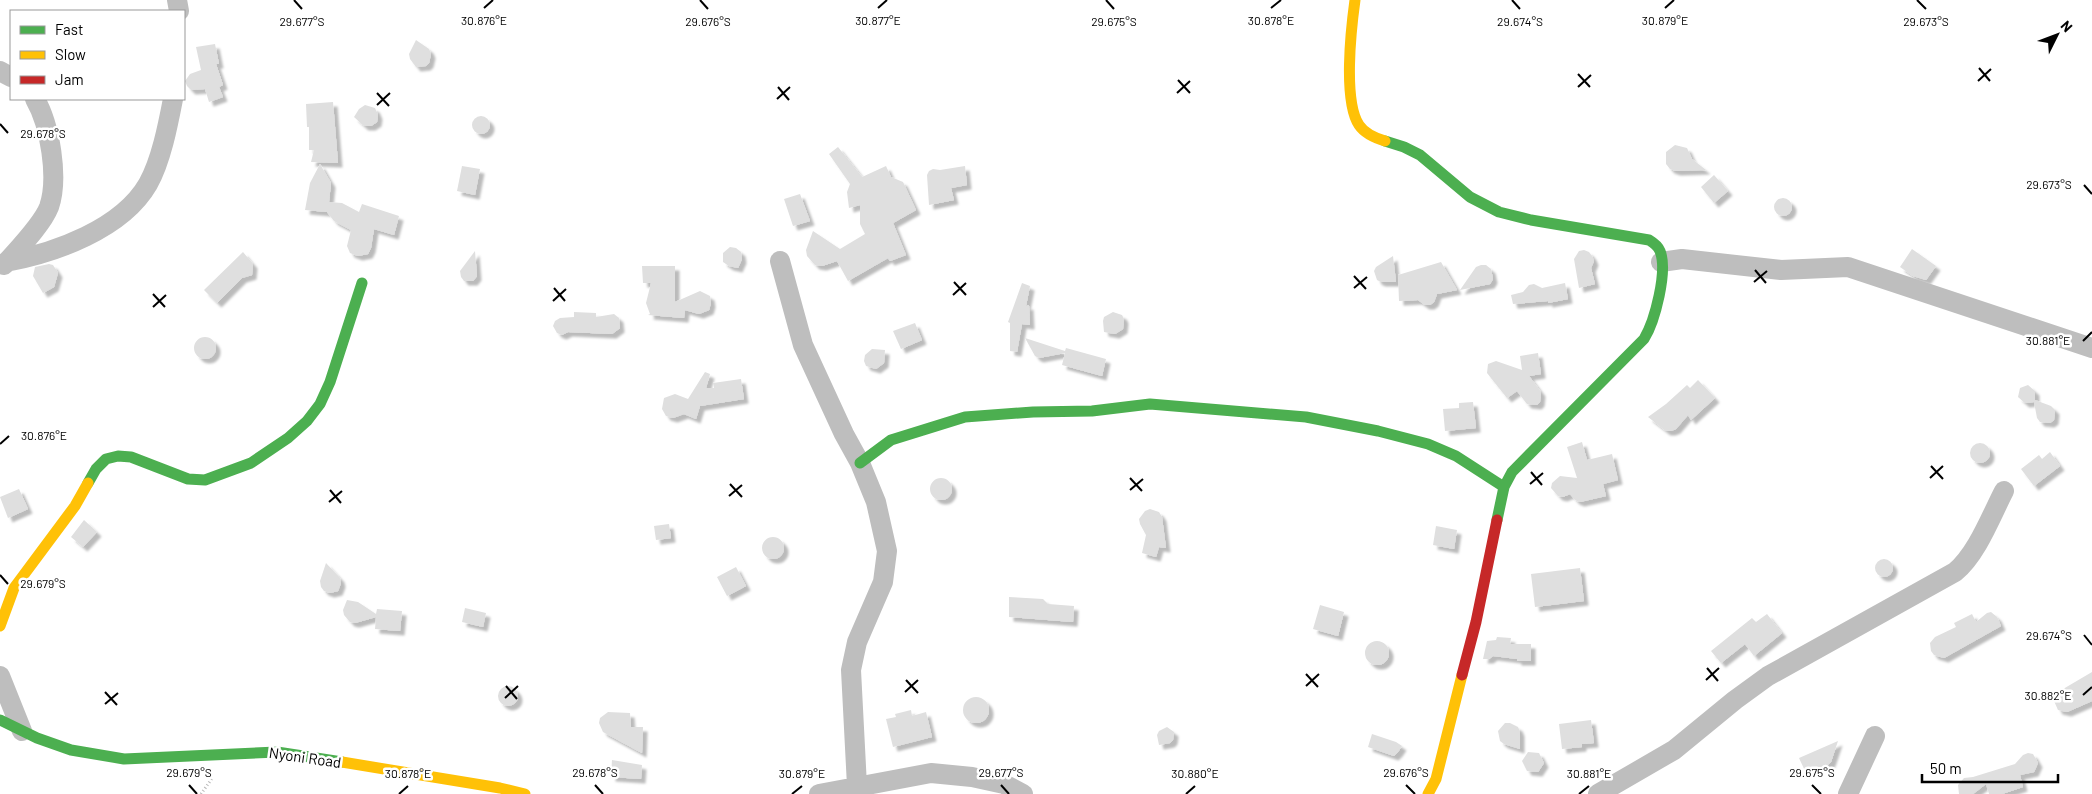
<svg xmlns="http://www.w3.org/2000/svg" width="2092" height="794" viewBox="0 0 2092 794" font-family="Barlow,sans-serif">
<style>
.building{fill:#dfdfdf;filter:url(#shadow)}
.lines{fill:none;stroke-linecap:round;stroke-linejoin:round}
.path{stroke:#b9b9b9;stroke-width:3;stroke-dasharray:1 2.5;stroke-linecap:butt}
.street{stroke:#bebebe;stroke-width:20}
.fast{stroke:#4caf50;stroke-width:11}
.slow{stroke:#ffc107;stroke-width:11}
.jam{stroke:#c62828;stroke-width:11}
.ticks{fill:none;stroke:#000;stroke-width:2}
.labels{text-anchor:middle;stroke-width:5;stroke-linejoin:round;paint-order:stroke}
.street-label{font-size:15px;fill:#000;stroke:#fff}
.ticks-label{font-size:12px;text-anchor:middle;fill:#000;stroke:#fff;stroke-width:5;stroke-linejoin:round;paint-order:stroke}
</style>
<defs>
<filter id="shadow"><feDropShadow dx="4.5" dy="4.5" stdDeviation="1" flood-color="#0004"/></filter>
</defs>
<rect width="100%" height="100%" fill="#fff"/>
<path class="building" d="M416 40 429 49 431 54 429 63 426 66 416 67 410 59 409 54Z
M215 44 219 64H216L223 85 219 87 223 97 209 102 205 89 191 90 187 86 185 81 190 74 201 70 196 47Z
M333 102 338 163 311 162 314 150H309V127H307L306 104Z
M365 105 375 108 378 115 377 122 371 126H364L354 117 359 109Z
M472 125a9 9 0 1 1 18 0a9 9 0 1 1-18 0Z
M1675 145 1687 148 1692 159 1706 170 1676 171 1670 169 1666 164V152Z
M838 147 862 177 886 166 891 177 903 182 916 210 893 223 906 255 890 261 888 258 848 281 837 261 822 266 815 265 807 256 806 250 813 231 840 249 865 234 860 224V205L849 208 847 192 850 184 829 154Z
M320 164 331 183 329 202 342 203 359 212 362 204 399 216 394 235 374 229 371 248 368 254 358 256 350 253 347 246 351 230 334 221 327 212 305 210 310 183Z
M462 166 480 169 475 195 457 191Z
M965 166 967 185 951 188 954 200 929 205 927 175 929 171 933 169 940 170Z
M1714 175 1728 191 1714 203 1701 187Z
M800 194 810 221 793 226 784 199Z
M1774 207a9 9 0 1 1 18 0a9 9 0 1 1-18 0Z
M730 247 736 248 741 252 742 259 738 268 729 266 723 262V253Z
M1912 249 1936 266 1926 280 1913 276 1900 267Z
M1584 250 1589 252 1592 256 1594 261 1591 268 1595 284 1579 288 1574 259 1579 251Z
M475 251 477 276 473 281H464L461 277 460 271Z
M243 252 253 264 252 275 242 278 217 303 204 290Z
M1393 256 1396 282H1381L1377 280 1374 271 1376 267Z
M1441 262 1457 290 1437 294 1434 302 1430 305H1425L1418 300 1399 301 1398 275Z
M49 264 53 265 58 273 54 287 43 293 33 276 35 267Z
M1481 265H1486L1491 269 1493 279 1490 284 1460 290 1476 267Z
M642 266H675V302L700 291 710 296 711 303 709 310 699 314 685 310 684 318 648 315 650 314 646 303 651 283H643Z
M1022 283 1030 286 1026 306 1029 305 1030 325 1022 324 1017 352 1010 351V323L1008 322Z
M1565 283 1568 299 1548 303V301L1513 304 1511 295 1523 292 1529 285 1534 284 1542 288Z
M574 312 596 313V317L614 314 619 318 620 328 612 334 568 332 562 335 557 333 553 326 555 321 560 318 574 317Z
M1113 312 1122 315 1124 319 1123 329 1115 334 1104 332 1103 321 1104 317Z
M915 323 922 340 901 349 893 331Z
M194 348a11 11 0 1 1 22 0a11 11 0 1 1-22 0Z
M1025 338 1065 351 1066 348 1106 359 1102 376 1062 365 1065 353 1039 358 1035 356Z
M872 349 885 350 884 363 876 369 866 366 864 361 865 355Z
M1538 353 1541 374 1529 376 1541 392 1540 402 1537 405 1527 404 1517 391 1507 398 1487 373 1488 364 1496 361 1522 370 1520 356Z
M705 372 710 374 706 388H714L713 383 741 379 744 399 700 406 696 419 684 414 673 418 666 416 662 409 664 398 675 394 688 399Z
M1698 380 1715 398 1691 420 1688 415 1676 429 1671 431H1666L1648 417 1666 404 1687 385 1690 388Z
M2028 385 2035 391V400L2051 406 2055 410 2054 420 2050 423 2040 422 2037 418 2034 402 2025 403 2018 397 2020 388Z
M1473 402 1476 428 1445 431 1443 409 1459 408V403Z
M1582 442 1587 460 1612 454 1618 480 1603 484 1606 496 1580 502 1575 500 1570 494 1563 497 1558 496 1551 488 1552 483 1560 476 1577 478 1567 447Z
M1970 453a10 10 0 1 1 20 0a10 10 0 1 1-20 0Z
M2050 452 2060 466 2034 486 2021 469 2039 455 2042 459Z
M930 489a11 11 0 1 1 22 0a11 11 0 1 1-22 0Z
M19 489 28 509 8 518 0 497Z
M1150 509 1159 512 1162 517 1166 548 1159 547 1156 557 1142 553 1146 535 1140 524 1139 519 1145 511Z
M84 520 97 532 83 547 71 537Z
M669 524 671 538 656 540 654 526Z
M1436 526 1457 530 1454 549 1433 545Z
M762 548a11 11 0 1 1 22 0a11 11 0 1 1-22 0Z
M1875 568a9 9 0 1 1 18 0a9 9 0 1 1-18 0Z
M326 563 340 578 341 583 338 591 330 593 324 591 321 587 320 581Z
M736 567 746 586 727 596 717 577Z
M1580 568 1584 601 1535 607 1531 574Z
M1009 597 1043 599 1048 604 1074 606 1073 622 1009 617Z
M347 600 358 602 376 614 377 609 402 611 400 631 375 629 376 617 355 623 350 622 344 615 343 610Z
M1320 605 1344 612 1338 636 1313 629Z
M465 608 486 613 483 627 462 622Z
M1991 612 1997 617 2001 626 1944 658 1934 655 1931 651 1930 643 1935 637 1956 627 1954 623 1972 614 1976 622 1987 613Z
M1767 614 1782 633 1754 656 1745 644 1721 663 1711 651 1752 618 1756 622Z
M1497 637 1511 638 1510 644H1531V661H1517V659L1493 656 1489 659H1483L1487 641 1496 640Z
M1365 653a12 12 0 1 1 24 0a12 12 0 1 1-24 0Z
M2092 672V701L2067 712 2058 710 2054 701 2058 692Z
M498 696a10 10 0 1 1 20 0a10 10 0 1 1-20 0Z
M963 710a13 13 0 1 1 26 0a13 13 0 1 1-26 0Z
M911 710 912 716 926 712 932 737 893 747 886 719 896 717 895 714Z
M608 712 630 713 631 727H643L642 753 603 732 599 723 600 718Z
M1591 720 1594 743 1582 744V747L1562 749 1559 724Z
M1505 723H1510L1518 727 1520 732V749L1504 744 1500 741 1498 731Z
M1167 727 1174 732 1173 740 1170 743 1159 745 1157 735 1159 731Z
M1372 734 1396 742 1402 746 1398 752 1394 756 1368 747Z
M1838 741 1831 762 1828 765 1817 766 1806 773 1799 758Z
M1528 752 1539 753 1544 763 1538 772 1527 771 1522 761Z
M2028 753 2033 754 2038 763 2034 772 2020 775 2023 787 2002 794H1989L1986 784 1973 794H1959L1958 785 1964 778 1973 777 2015 764 2023 755Z
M612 760 642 765 641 779 611 777Z"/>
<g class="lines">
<path class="path" d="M201 794 213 777"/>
<path class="street" d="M177 0 179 11
M0 71 11 77
M780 261 803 345 844 434 860 463 876 502 887 551 883 582 857 642 851 670 857 786
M6 262C55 253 122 229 148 184 161 161 168 125 173 99
M1661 262 1682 259 1781 270 1848 267 2092 348
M4 265C17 250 42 225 49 207 59 178 50 125 35 99
M0 676 22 731
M819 794 931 773 972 777 1004 784 1023 794
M1598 794 1674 750 1735 700 1768 676 1955 572C1977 554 1991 516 2004 491
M1848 794 1875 736"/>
<path class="fast" d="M1385 141 1404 147 1420 155 1470 197 1499 212 1531 220 1649 240C1654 243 1658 246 1660 251 1668 271 1655 321 1644 339L1512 472 1504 487 1497 520
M860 463 891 440 965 417 1033 412 1092 411 1150 404 1306 417 1378 431 1428 444 1456 456 1504 487
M88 483 96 469 106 459 118 456 131 457 188 479 205 480 251 463 288 438 307 421 320 404 330 382 362 283
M0 720 37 738 71 750 124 759 277 752 342 762"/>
<path class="slow" d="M1355 0C1351 29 1343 101 1359 125 1365 134 1375 138 1385 141
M0 626 14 588 75 506 88 483
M342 762 500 788 525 794
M1428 794 1436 779 1462 675"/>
<path class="jam" d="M1462 675 1476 622 1497 520"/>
</g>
<path class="ticks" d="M294 0 302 9M700 0 708 9M1106 0 1114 9M1512 0 1520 9M1917 0 1926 9M484 8 493 0M878 8 887 0M1271 8 1281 0M1665 8 1674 0M1979 68 1990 81M1578 74 1590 87M1178 80 1190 93M1978 81 1991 69M778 87 789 100M1578 87 1591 75M377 93 389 106M1177 93 1190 81M777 99 790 87M377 105 390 93M0 124 8 133M2084 185 2092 194M1755 270 1766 283M1354 276 1366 289M954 282 966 295M1754 282 1767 271M554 288 565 301M1354 288 1367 277M153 294 165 307M953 295 966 283M553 301 566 289M153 307 166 295M2083 341 2092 332M0 444 9 436M1931 466 1943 479M1531 472 1542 485M1130 478 1142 491M1930 478 1943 466M730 484 742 497M1530 484 1543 473M330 490 341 503M1130 490 1143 479M729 496 742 485M329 502 342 491M0 575 8 584M2084 635 2092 645M1707 668 1718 681M1306 674 1318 687M906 680 918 693M1706 680 1719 668M506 686 517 699M1306 686 1319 674M105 692 117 705M905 692 918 680M2083 695 2092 687M505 698 518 686M105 704 118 693M189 785 197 794M595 785 603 794M1001 785 1009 794M1406 785 1415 794M1812 785 1821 794M399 794 408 786M792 794 802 786M1186 794 1195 786M1579 794 1589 786"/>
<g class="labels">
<g class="street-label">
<text transform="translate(305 758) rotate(8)" y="5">Nyoni Road</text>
</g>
</g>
<g class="ticks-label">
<text x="484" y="25">30.876°E</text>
<text x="1271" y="25">30.878°E</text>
<text x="878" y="25">30.877°E</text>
<text x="1665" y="25">30.879°E</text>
<text x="302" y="26">29.677°S</text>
<text x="708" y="26">29.676°S</text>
<text x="1114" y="26">29.675°S</text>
<text x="1520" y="26">29.674°S</text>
<text x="1926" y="26">29.673°S</text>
<text x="43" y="138">29.678°S</text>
<text x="2049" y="189">29.673°S</text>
<text x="2048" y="345">30.881°E</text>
<text x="44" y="440">30.876°E</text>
<text x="43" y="588">29.679°S</text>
<text x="2049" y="640">29.674°S</text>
<text x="2048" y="700">30.882°E</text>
<text x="189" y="777">29.679°S</text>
<text x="595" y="777">29.678°S</text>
<text x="1001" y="777">29.677°S</text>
<text x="1406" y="777">29.676°S</text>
<text x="1812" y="777">29.675°S</text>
<text x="408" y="778">30.878°E</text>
<text x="802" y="778">30.879°E</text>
<text x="1195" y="778">30.880°E</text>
<text x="1589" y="778">30.881°E</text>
</g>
<rect x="10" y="10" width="175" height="90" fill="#ffffff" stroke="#999999"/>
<rect x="20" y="26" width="25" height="8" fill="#4caf50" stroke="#999999"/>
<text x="55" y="35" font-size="15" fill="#000000">Fast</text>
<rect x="20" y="51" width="25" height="8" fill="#ffc107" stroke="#999999"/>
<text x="55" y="60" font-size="15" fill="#000000">Slow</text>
<rect x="20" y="76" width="25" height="8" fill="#c62828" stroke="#999999"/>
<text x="55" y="85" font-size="15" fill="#000000">Jam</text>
<g transform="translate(2057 35) rotate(48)" stroke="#ffffff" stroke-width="4" paint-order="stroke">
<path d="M0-4L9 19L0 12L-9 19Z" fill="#000000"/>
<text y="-8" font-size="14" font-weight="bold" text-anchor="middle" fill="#000000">N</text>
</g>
<path d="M1922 774v8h136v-8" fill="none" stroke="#000000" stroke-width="2.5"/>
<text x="1930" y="774" font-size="15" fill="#000000" stroke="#ffffff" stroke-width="4" paint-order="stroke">50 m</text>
</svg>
